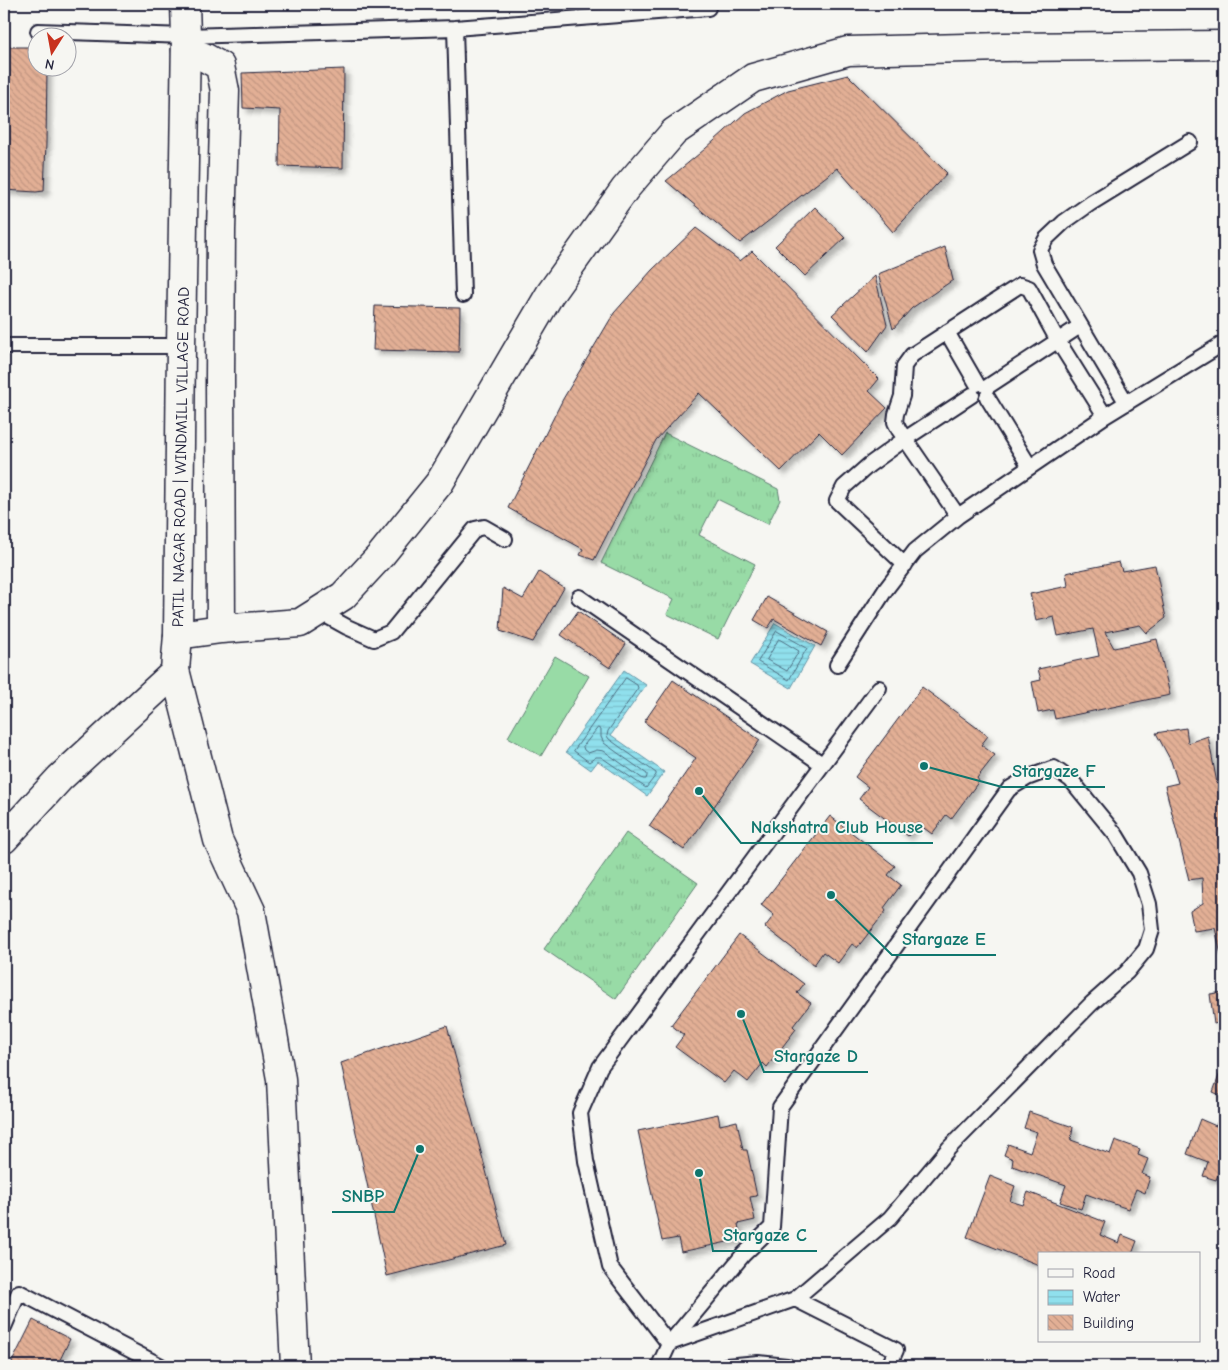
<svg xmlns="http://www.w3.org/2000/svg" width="1228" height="1370" viewBox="0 0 1228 1370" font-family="'Comic Neue',sans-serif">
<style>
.grass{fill:url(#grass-tufts);stroke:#5d7e70}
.pitch{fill:#98dba6;stroke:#5d7e70}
.water{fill:url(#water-rules);stroke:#6494a6}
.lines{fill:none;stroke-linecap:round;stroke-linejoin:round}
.shore{stroke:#4e6e82;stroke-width:1}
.building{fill:url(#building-back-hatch);stroke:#22223b;filter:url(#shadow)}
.service-casing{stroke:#22223b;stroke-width:18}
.minor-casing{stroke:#22223b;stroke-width:31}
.tertiary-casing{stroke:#22223b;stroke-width:31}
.service{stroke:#f6f6f2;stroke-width:14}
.minor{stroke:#f6f6f2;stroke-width:28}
.tertiary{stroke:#f6f6f2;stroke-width:28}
.labels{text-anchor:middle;stroke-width:4;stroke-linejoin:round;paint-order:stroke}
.street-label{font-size:16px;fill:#22223b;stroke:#f6f6f2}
.leader{fill:none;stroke:#0f766e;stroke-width:2}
.callout-dot{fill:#0f766e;stroke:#f6f6f2;stroke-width:2}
.callout-label{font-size:18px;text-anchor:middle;font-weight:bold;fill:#0f766e;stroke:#f6f6f2;stroke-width:4;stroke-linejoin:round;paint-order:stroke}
</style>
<defs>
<pattern id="grass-tufts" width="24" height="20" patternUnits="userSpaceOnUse" patternTransform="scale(1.25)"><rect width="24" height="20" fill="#98dba6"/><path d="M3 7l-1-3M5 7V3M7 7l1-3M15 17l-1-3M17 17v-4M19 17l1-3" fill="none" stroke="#83bc90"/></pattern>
<pattern id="water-rules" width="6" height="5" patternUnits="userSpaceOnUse" patternTransform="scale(1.25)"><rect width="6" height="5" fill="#90e0ed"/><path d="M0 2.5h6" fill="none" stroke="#7cc0cc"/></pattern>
<pattern id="building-back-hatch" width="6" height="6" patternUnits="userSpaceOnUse" patternTransform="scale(1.25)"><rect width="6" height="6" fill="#e2af95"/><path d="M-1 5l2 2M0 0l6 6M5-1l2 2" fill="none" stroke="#c29681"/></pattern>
<filter id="shadow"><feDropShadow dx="4.5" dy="4.5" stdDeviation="2.5" flood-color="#0004"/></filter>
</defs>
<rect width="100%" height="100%" fill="#f6f6f2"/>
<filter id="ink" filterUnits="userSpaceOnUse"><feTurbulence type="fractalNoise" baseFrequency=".02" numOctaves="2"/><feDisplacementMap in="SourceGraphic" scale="10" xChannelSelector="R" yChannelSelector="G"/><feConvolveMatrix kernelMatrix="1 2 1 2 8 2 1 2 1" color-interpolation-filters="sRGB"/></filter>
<g filter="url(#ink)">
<path class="grass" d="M665 433 778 489 780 500 768 524 717 499 699 535 755 564 718 639 667 614 674 599 601 563Z
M626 833 698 883 616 999 544 949Z"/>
<path class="pitch" d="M555 656 589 676 541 756 508 737Z"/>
<path class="water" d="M775 623 815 646 791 688 750 664Z
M624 670 646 685 611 735 664 772 647 796 598 761 591 770 566 752Z"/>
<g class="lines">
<path class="shore" d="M777 631 807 648 789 680 758 662Z
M779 639 799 651 787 671 767 660Z
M626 678 637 685 638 688 608 731 607 736 609 739 656 773V775L646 788 601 757H596L589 762 574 751Z
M598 728 601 730V737L604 743 647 774V776L646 779H643L604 751 597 750 588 753 584 750 583 747Z"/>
</g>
<path class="building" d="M4 47H38V68H47L46 143 44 191 36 192 4 190V91H5Z
M344 69 343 168 279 166 280 110 243 108 242 73Z
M848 75 947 173 893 232 837 168 740 243 666 181 705 149 745 113 788 90Z
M815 207 845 238 805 276 775 246Z
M696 228 740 261 752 251 879 379 869 391 887 408 842 455 819 432 781 471 699 393 656 440 594 560 580 555 583 549 508 508 563 399 614 313 652 270Z
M945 247 953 280 912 308 893 329 878 274Z
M875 276 887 325 868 352 832 315Z
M375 306 460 308 459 352 373 350Z
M1119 562 1122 571 1155 565 1166 618 1147 633 1140 625 1105 632 1114 648 1157 639 1170 695 1055 719 1053 710 1038 713 1032 682 1041 680 1038 669 1099 656 1093 629 1058 636 1054 617 1036 621 1030 594 1068 586 1066 573Z
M539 572 564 588 533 642 500 631 503 588 523 599Z
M767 597 828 632 821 646 774 619 768 628 754 620Z
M578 611 626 644 610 668 561 635Z
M673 680 760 740 684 850 649 826 696 758 644 722Z
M922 687 988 736 981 745 995 755 977 778 979 781 951 819 946 815 932 834 917 823 908 836 859 799 868 787 855 777Z
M1186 728 1188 743 1208 736 1222 809 1224 808V968L1215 928 1194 931 1190 911 1203 903 1202 878 1189 880 1165 786 1178 783 1171 761 1156 733Z
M830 816 895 866 888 875 901 885 884 908 886 911 857 948 852 944 838 963 823 952 814 965 765 927 774 915 761 905Z
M739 935 804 984 797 993 811 1003 793 1026 796 1029 767 1067 763 1063 748 1082 734 1071 724 1083 675 1047 684 1035 671 1025Z
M1224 992V1021L1214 1024 1210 994Z
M447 1026 506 1245 387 1276 341 1063Z
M1224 1062V1097L1213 1092Z
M1224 1103V1174L1219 1172 1216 1180 1203 1176 1208 1162 1187 1154 1200 1119 1216 1126Z
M1029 1112 1073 1127 1071 1140 1110 1154 1115 1140 1140 1149 1138 1155 1148 1159 1142 1174 1150 1177 1145 1193 1136 1189 1128 1209 1086 1194 1081 1209 1060 1202 1066 1185 1012 1166 1013 1159 1004 1155 1008 1144 1030 1152 1037 1132 1024 1128Z
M718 1114 720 1125 737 1121 743 1150H747L757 1196 750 1197 755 1220 738 1224 741 1239 681 1252 678 1238 662 1241 638 1131Z
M990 1176 1015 1186 1010 1201 1023 1205 1028 1192 1105 1222 1100 1235 1119 1243 1122 1235 1137 1241 1132 1254H1039V1265L967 1237Z
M33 1320 70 1339 57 1366H10Z"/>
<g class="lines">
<defs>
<path id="service" d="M455 28 708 8
M38 31 186 36 455 28 463 295
M947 332 977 384
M4 346H181
M987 387 1080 326
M987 397 1030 467
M1126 402 1044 264 1040 250 1046 239 1064 222 1091 203 1190 142
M958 516 899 430 895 422 896 414 902 396 904 366 912 355 1020 285 1029 288 1058 341 1105 416
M905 565 837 501 844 487 869 465 905 439 972 395
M579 597 822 764
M318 611 347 627 374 639 391 632 475 529 484 527 505 539
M837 665 886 589 915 551 958 516 1105 416 1224 343
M4 1327 19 1292 161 1366
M670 1343 795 1299 896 1350 889 1366
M669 1344 743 1255 772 1227 780 1107 1009 789 1027 778 1054 768 1071 780 1116 835 1139 873 1149 904 1152 930 1146 949 1127 972 1091 1004 949 1148 890 1218 795 1299
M659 1366 669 1344 610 1267 586 1161 580 1113 600 1067 879 688
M726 1366 758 1363 787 1366"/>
<path id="minor" d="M186 50 204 57 220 66 225 91 221 230 220 380 221 629
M178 635 221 629 300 623 343 596 381 555 440 482 550 294 625 189 674 132 753 78 848 51 1004 47 1224 45
M175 670 218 840 251 911 281 1079 295 1366"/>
<path id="tertiary" d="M4 839 60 778 173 674 175 670 178 635 181 346 186 36 185 4"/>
</defs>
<use href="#service" class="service-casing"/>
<use href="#minor" class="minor-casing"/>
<use href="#tertiary" class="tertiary-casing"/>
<use href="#service" class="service"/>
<use href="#minor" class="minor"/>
<use href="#tertiary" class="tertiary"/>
</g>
</g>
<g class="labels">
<g class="street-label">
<text transform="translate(180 457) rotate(-89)" y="6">PATIL NAGAR ROAD | WINDMILL VILLAGE ROAD</text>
</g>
</g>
<path class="leader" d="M924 766L1002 787H1105M699 791L741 843H933M831 895L892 955H996M741 1014L764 1072H868M420 1149L394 1212H332M699 1173L713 1251H817"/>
<g class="callout-dot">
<circle cx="924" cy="766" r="5"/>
<circle cx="699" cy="791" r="5"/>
<circle cx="831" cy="895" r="5"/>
<circle cx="741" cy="1014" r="5"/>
<circle cx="420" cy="1149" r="5"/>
<circle cx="699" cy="1173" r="5"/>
</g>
<g class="callout-label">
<text x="1054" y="777">Stargaze F</text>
<text x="837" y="833">Nakshatra Club House</text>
<text x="944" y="945">Stargaze E</text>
<text x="816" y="1062">Stargaze D</text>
<text x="363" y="1202">SNBP</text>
<text x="765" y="1241">Stargaze C</text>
</g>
<rect width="1228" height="1370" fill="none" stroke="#f6f6f2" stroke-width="20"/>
<rect x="10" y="10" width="1208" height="1350" fill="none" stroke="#22223b" stroke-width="2" filter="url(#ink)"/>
<rect x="1038" y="1252" width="162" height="90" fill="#f6f6f2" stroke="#a1a1a9"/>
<rect x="1048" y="1269" width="25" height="8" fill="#f6f6f2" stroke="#a1a1a9"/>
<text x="1083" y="1278" font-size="15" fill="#22223b">Road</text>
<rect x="1048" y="1290" width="25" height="15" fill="url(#water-rules)" stroke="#a1a1a9"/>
<text x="1083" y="1302" font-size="15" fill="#22223b">Water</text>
<rect x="1048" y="1315" width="25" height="15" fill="url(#building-back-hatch)" stroke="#a1a1a9"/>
<text x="1083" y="1328" font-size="15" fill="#22223b">Building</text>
<g transform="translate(52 52) rotate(191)"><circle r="24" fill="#f6f6f2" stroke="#a1a1a9"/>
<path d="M0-4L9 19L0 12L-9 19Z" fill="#c8321e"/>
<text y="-8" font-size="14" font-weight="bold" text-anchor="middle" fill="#22223b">N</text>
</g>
</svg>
